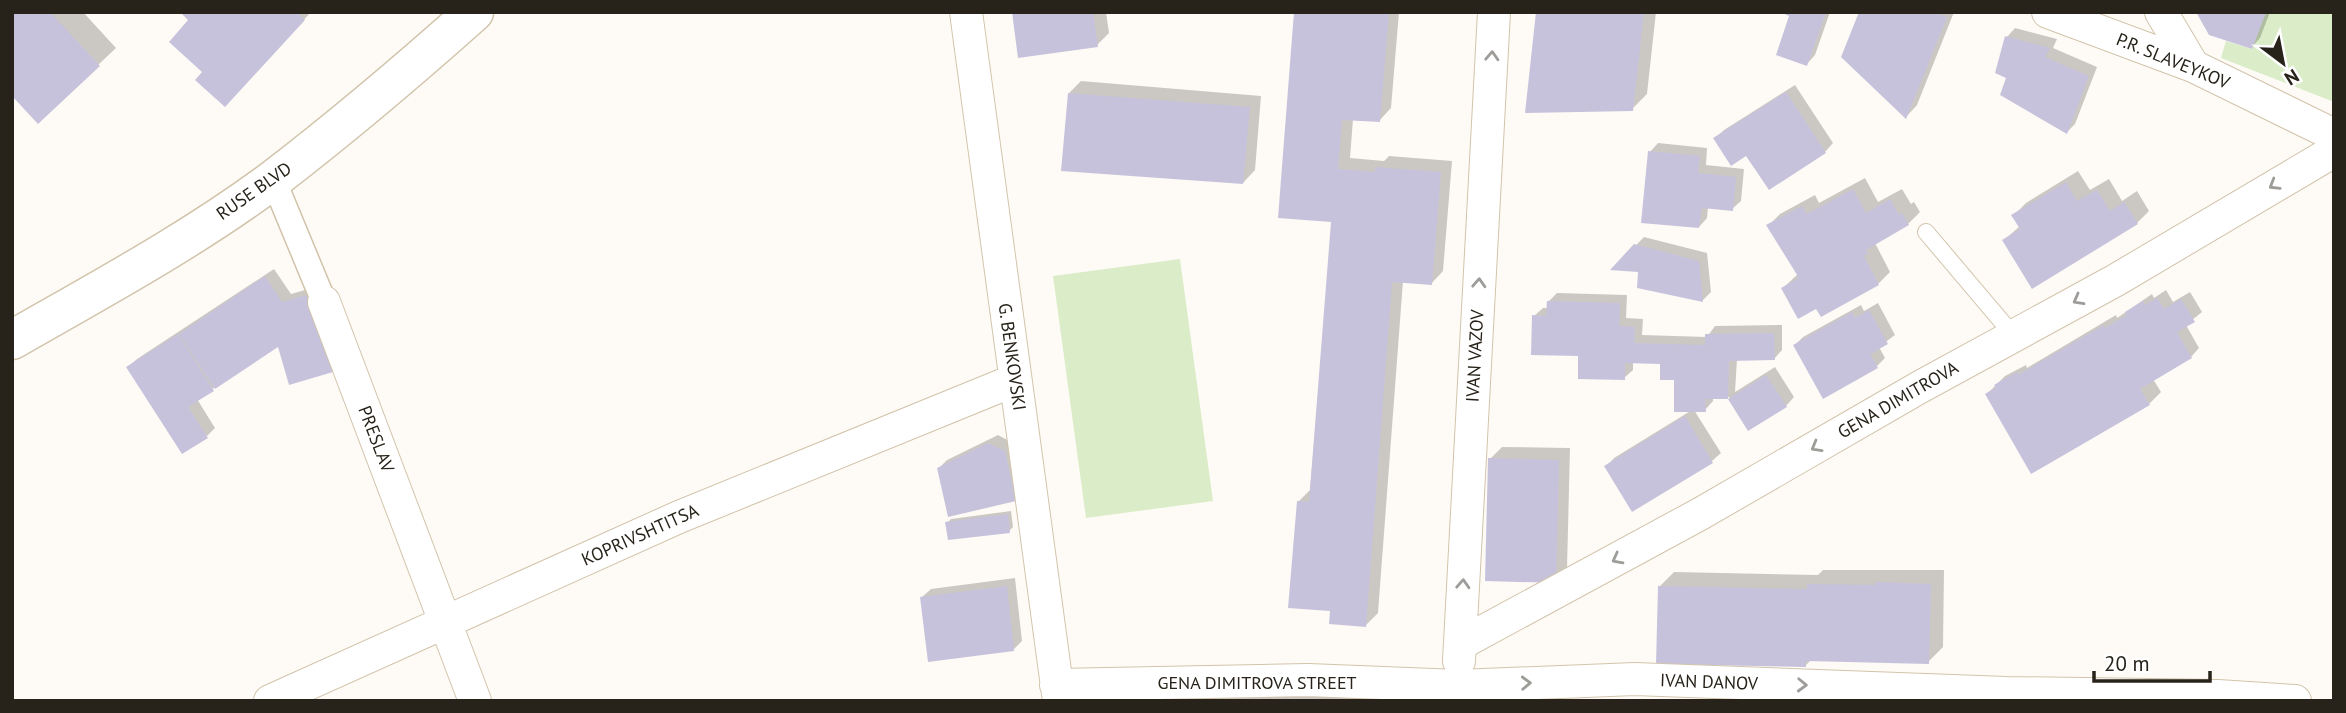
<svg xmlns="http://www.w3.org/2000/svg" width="2346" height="713" viewBox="0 0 2346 713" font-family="'PT Sans',sans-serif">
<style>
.green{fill:#dbedc8}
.shadow{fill:#0003}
.building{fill:#c7c2dc}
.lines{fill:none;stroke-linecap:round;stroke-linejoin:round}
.service-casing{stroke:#d2c4ab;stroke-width:18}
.pedestrian-casing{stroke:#d2c4ab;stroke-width:27}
.minor-casing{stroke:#d2c4ab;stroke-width:34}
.tertiary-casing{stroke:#d2c4ab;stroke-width:41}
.service{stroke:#fff;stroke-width:16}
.pedestrian{stroke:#fff;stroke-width:24}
.minor{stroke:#fff;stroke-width:32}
.tertiary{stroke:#fff;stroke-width:38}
.oneway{stroke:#9e9c98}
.labels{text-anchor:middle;stroke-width:5;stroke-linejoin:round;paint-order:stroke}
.street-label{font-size:18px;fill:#28231a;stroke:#fff}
</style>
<rect width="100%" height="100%" fill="#fefbf6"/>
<path class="green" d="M2266 12H2334V102L2221 58 2226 41 2252 49Z
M1180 259 1213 501 1086 518 1053 276Z"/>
<path class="shadow" d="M12 12H83L116 48 39 121Z
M182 12H311L237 93 204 72 191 20Z
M1014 12H1106L1109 33 1097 45Z
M1296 12H1399L1391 108 1379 121 1353 119 1350 158 1384 161 1389 156 1452 161 1443 271 1431 284 1403 281 1378 613 1366 625 1332 609 1298 502 1310 490 1333 221Z
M1538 12H1656L1647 94 1632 109Z
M1784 12H1830L1815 55 1807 64 1792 15Z
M1861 12H1954L1917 105 1906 117Z
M2198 12H2270L2260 38 2252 47Z
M2015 28 2057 39 2053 48 2097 67 2075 124 2067 132 2008 77 2007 37Z
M1081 81 1261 96 1255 170 1243 183 1069 93Z
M1795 85 1833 143 1825 152 1747 154 1716 138 1724 130Z
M1658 143 1707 148 1706 165 1744 169 1741 201 1732 209 1708 207 1707 218 1699 227 1650 152Z
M2078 171 2090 190 2109 179 2122 201 2137 191 2149 211 2137 223 2004 240 2020 226 2014 215 2026 203Z
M1865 178 1878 202 1902 189 1911 204 1914 202 1920 212 1908 224 1875 243 1890 272 1878 284 1821 315 1817 306 1783 288 1798 274 1768 226 1780 214 1815 195 1819 203Z
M1644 237 1707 253 1711 292 1703 300 1639 271 1614 268Z
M274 269 291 294 319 286 341 362 332 370 279 345 197 399 215 428 207 436 128 367 137 359Z
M2166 290 2173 302 2190 292 2202 312 2186 325 2199 348 2191 357 2153 379 2161 392 2149 404 1987 394 2005 376 2026 365 2027 368 2116 315 2117 318 2152 294 2154 298Z
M1557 293 1627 295 1626 318 1643 319 1642 335 1707 337 1715 326 1782 325V350L1774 359H1737L1735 392 1775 367 1794 397 1786 406 1749 429 1729 397H1713V401L1705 410H1694L1721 453 1712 461 1633 509 1606 467 1614 458 1692 410 1676 378 1662 362 1633 361V370L1624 378 1580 354 1534 316 1543 308H1548V302Z
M1878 303 1895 335 1879 347 1885 358 1876 367 1795 345 1803 337 1861 305 1864 311Z
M998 435 1013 443 1024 491 1015 500 939 468 947 460Z
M1502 447 1570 448 1567 569 1555 581 1490 459Z
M1011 511 1013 527 1009 531 947 523 951 519Z
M1823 570H1944L1943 647 1928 662 1812 659 1806 665 1659 587 1674 572 1818 575Z
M1015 578 1022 641 1014 649 922 597 931 589Z
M1330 693 1378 695 1377 701H1193L1195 698Z"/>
<path class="building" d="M12 12H50L100 66 38 124 12 96Z
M180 12H296L305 20 225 107 195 80 202 72 169 42 188 20Z
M1012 12H1093L1098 47 1018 58Z
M1294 12H1389L1380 122 1342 120 1338 169 1375 172V167L1441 172 1432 285 1392 282 1366 627 1329 624 1330 611 1288 608 1297 501 1309 502 1331 222 1278 218Z
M1536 12H1644L1633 111 1525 113Z
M1780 12H1826L1807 66 1776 55 1789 16Z
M1859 12H1932L1947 17 1906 119 1841 57Z
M2196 12H2266L2252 49 2209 35Z
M2005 36 2050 48 2045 57 2089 76 2067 134 2000 95 2006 78 1995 73Z
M1786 92 1826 153 1769 190 1746 156 1731 166 1713 138Z
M1068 93 1250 107 1243 184 1061 171Z
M1648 151 1700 156 1698 173 1736 177 1733 211 1702 208 1699 228 1641 223Z
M2066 182 2077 201 2097 190 2110 211 2124 202 2138 224 2032 289 2002 240 2020 229 2011 215Z
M1853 189 1866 213 1890 199 1899 215 1902 213 1909 225 1866 250 1868 253 1864 256 1879 285 1821 317 1816 309 1798 319 1781 288 1799 278 1766 225 1802 206 1807 214Z
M1634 244 1699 261 1703 302 1637 288 1638 272 1610 270Z
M265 276 282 302 310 294 333 372 289 385 278 347 215 389 179 334Z
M2157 298 2164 309 2181 299 2195 322 2177 332 2192 358 2140 389 2150 405 2031 474 1985 394 1996 387 1994 385 2017 372 2018 375 2104 325 2105 328 2127 315 2125 312 2143 301 2145 305Z
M1547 301 1620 303 1619 326 1635 327 1634 343 1705 345V334L1774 333 1775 360 1729 361 1728 399 1766 375 1787 407 1748 431 1728 399H1705L1706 412H1674V380H1660V364L1625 363V380L1578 379V356L1531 355 1532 315 1546 316Z
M1869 310 1888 344 1870 354 1878 368 1823 399 1793 345 1852 312 1855 318Z
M178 334 214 391 188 407 208 438 182 454 126 367Z
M1685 416 1713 463 1632 512 1604 466Z
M988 443 1005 451 1016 501 948 517 937 468Z
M1488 458 1559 460 1556 583 1485 581Z
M1008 514 1010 533 948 540 945 522Z
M1875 582 1931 584 1929 664 1806 661V667L1656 664 1658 586 1807 589V584L1876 585Z
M1007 586 1014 651 928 662 920 597Z"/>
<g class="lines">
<defs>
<path id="service" d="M1926 232 2014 336"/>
<path id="pedestrian" d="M273 179 324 302"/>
<path id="minor" d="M966 12 1059 701
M2048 12 2193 66 2334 135
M2161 12 2193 66
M324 302 475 701
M1460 644 1700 514 1920 387 2116 280 2334 151
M1459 661 1494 12
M1056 685 1308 680 1458 686 1635 679 2006 693 2218 696 2295 701
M270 701 679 517 1015 380"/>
<path id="tertiary" d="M12 340C101 289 192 240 274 179 343 126 409 70 474 12"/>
</defs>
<use href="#service" class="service-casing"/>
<use href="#pedestrian" class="pedestrian-casing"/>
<use href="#minor" class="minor-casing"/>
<use href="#tertiary" class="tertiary-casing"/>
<use href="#service" class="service"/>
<use href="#pedestrian" class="pedestrian"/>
<use href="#minor" class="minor"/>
<use href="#tertiary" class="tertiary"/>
</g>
<defs><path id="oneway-chevron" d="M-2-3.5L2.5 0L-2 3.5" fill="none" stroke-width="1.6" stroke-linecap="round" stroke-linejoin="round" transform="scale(1.75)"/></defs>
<g class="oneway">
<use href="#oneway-chevron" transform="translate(1492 56) rotate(-87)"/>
<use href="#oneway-chevron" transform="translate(2274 185) rotate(149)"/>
<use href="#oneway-chevron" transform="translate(1479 283) rotate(-87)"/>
<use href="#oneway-chevron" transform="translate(2078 300) rotate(151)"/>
<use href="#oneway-chevron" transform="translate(1816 447) rotate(150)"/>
<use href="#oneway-chevron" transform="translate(1617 559) rotate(152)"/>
<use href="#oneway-chevron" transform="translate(1463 584) rotate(-87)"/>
<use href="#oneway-chevron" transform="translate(1526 683) rotate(-2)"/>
<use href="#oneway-chevron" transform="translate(1802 685) rotate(2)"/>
</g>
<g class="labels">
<g class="street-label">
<text transform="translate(2173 61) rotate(22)" y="6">P.R. SLAVEYKOV</text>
<text transform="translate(254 191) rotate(-35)" y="6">RUSE BLVD</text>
<text transform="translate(1475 356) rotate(-87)" y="6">IVAN VAZOV</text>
<text transform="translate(1012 357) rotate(82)" y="6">G. BENKOVSKI</text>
<text transform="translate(1898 400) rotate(-30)" y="6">GENA DIMITROVA</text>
<text transform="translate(376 439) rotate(69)" y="6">PRESLAV</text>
<text transform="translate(640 535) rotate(-24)" y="6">KOPRIVSHTITSA</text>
<text transform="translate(1709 682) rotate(2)" y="6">IVAN DANOV</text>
<text x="1257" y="689">GENA DIMITROVA STREET</text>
</g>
</g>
<rect width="2346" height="713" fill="none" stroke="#28231a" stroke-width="28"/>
<g transform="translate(2283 63) rotate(148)" stroke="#ffffff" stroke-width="5" paint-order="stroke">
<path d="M0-5L12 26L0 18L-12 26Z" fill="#28231a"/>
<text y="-10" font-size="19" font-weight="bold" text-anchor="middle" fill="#28231a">N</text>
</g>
<path d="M2094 671v10h116v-10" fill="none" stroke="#28231a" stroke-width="3.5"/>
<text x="2104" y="671" font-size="21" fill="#28231a" stroke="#ffffff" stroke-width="5" paint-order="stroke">20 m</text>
</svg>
